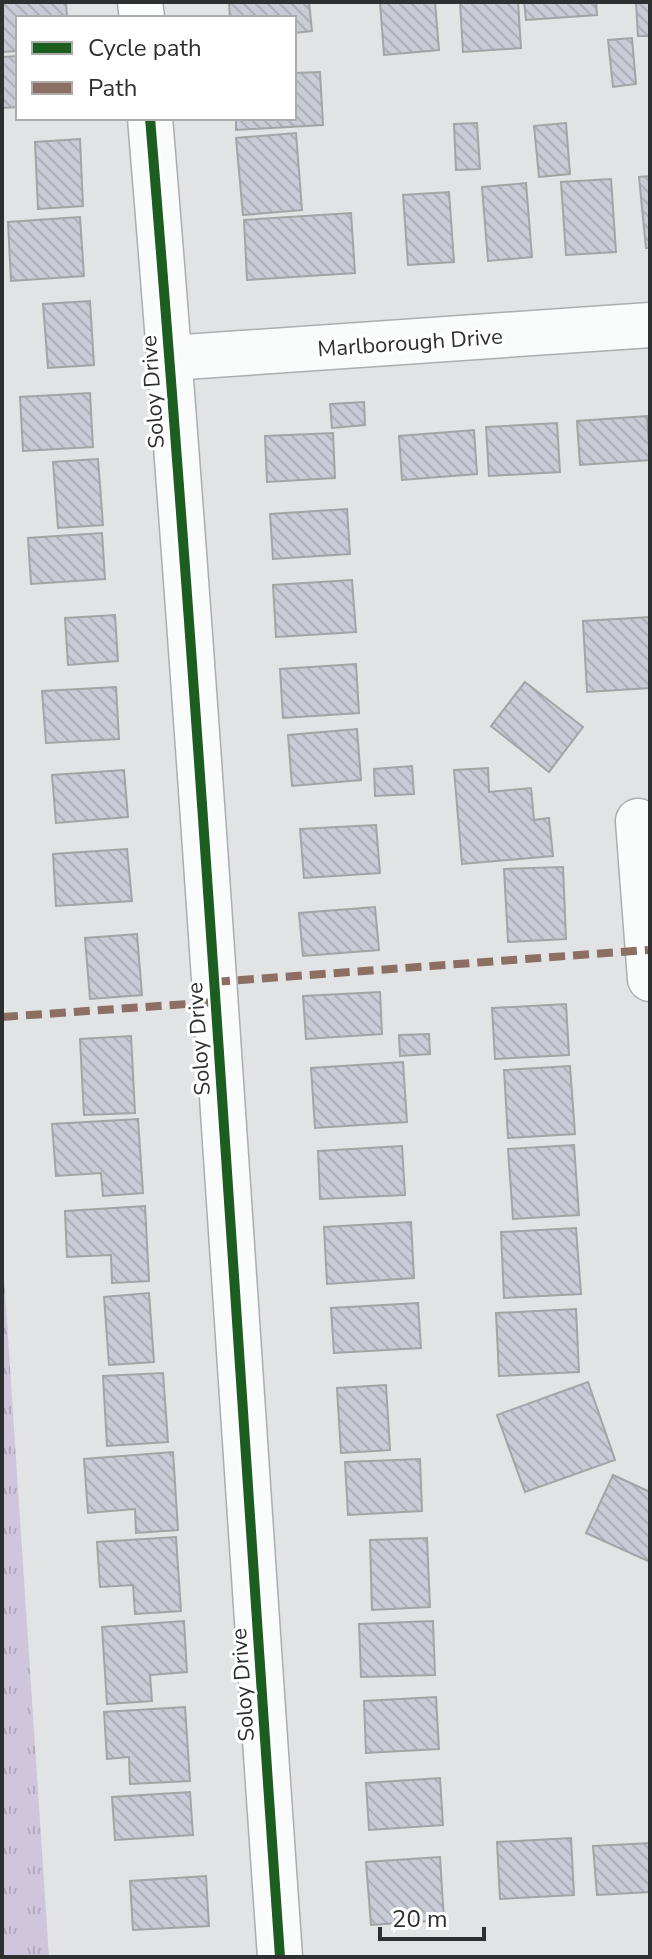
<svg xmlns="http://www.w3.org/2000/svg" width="652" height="1959" viewBox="0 0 652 1959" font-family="'Nunito Sans',sans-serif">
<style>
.grass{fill:url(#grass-tufts)}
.building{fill:url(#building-back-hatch);stroke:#a3a4a6;stroke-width:2}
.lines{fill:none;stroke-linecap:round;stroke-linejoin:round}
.minor-casing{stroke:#abadae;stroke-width:47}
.minor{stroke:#fafbfb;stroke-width:44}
.quiet{stroke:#8d6e63;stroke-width:8;stroke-dasharray:16 8;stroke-linecap:butt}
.cycleway-casing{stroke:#fff;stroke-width:15}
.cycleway{stroke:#1b5e20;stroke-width:10}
.labels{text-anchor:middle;stroke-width:6;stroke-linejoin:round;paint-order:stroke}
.street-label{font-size:22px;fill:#2e2f31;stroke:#fff}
</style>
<defs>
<pattern id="grass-tufts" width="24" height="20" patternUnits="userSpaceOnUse" patternTransform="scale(2)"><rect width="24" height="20" fill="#cfc6de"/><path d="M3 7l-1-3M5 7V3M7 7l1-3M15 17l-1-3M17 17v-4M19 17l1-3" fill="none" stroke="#b2aabf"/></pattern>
<pattern id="building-back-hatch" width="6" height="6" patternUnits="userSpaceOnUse" patternTransform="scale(2)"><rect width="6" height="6" fill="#c9cbd6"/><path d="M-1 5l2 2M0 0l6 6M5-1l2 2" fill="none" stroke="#adafb8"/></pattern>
</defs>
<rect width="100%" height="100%" fill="#e1e3e5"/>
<path class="grass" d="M2 1247 49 1957H2Z"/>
<path class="building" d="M2 2H66L67 18H18V51L2 52Z
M229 2H309L312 31 294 33V18H230Z
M380 2H435L439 50 384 55Z
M460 2H518L521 48 463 52Z
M524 2H596L597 15 526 20Z
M636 2H650V36H638Z
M632 38 636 84 613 87 608 40Z
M18 56V107L2 108V57Z
M320 72 323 125 236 130V118H294V73Z
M477 123 480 169 456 170 454 124Z
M566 123 570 174 539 177 534 126Z
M296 133 302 210 243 215 236 138Z
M80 139 83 206 38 209 35 142Z
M650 176V248H646L639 177Z
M611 179 616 252 566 255 561 182Z
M526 183 532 257 488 261 482 187Z
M449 192 454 262 408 265 403 195Z
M351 213 355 273 247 280 244 220Z
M80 217 84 276 11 281 8 222Z
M90 301 94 365 48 368 43 304Z
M90 393 93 447 23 451 20 397Z
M364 402 365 425 332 428 330 404Z
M647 416 650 460 580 465 577 421Z
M557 423 560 472 489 476 486 427Z
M474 430 477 474 402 480 399 436Z
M333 433 335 478 267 482 265 436Z
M98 459 103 525 58 528 53 462Z
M347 509 350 554 273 559 270 514Z
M102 533 105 579 31 584 28 538Z
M352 580 356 632 276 637 273 585Z
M115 615 118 661 68 665 65 618Z
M650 617V688L587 692 583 621Z
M356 664 359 713 283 718 280 669Z
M525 682 583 727 549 772 491 726Z
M116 687 119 739 46 743 42 691Z
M357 729 361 780 292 786 288 735Z
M412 766 414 794 375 796 374 769Z
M488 768 489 792 531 788 534 820 549 818 553 856 462 864 454 770Z
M124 770 128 817 56 823 52 775Z
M376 825 380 873 304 878 300 829Z
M127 849 132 901 56 906 53 854Z
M563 867 566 939 508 942 504 869Z
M375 907 379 950 303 956 299 913Z
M137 934 142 995 90 999 85 938Z
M380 992 382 1034 306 1039 303 996Z
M566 1004 569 1055 495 1059 492 1008Z
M429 1034 430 1054 400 1056 399 1035Z
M131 1036 135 1113 84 1115 80 1039Z
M403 1062 407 1122 315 1128 311 1068Z
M570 1066 575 1134 508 1138 504 1070Z
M138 1119 143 1193 103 1196 101 1173 56 1176 52 1124Z
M574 1145 579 1215 513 1219 508 1149Z
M402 1146 405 1195 320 1199 318 1151Z
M145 1206 149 1281 112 1283 111 1255 67 1257 65 1211Z
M411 1222 414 1278 327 1284 324 1227Z
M576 1228 581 1294 504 1298 501 1232Z
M149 1293 154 1362 109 1365 104 1297Z
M418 1303 421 1348 334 1353 331 1308Z
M576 1309 579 1372 499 1376 496 1313Z
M163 1373 168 1442 107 1446 103 1376Z
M588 1382 615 1460 525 1492 497 1415Z
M386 1385 390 1450 341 1453 337 1388Z
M173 1452 178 1530 136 1533 135 1509 88 1513 84 1459Z
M420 1459 422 1511 348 1515 345 1462Z
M613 1475 650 1492V1562L586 1533Z
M176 1537 181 1611 135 1614 133 1585 100 1587 97 1542Z
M427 1538 430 1607 372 1610 370 1540Z
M184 1621 187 1672 150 1675 152 1701 107 1704 102 1627Z
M433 1621 435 1675 361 1677 359 1624Z
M436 1697 439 1749 366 1753 364 1701Z
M185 1707 190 1781 130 1784 129 1757 107 1759 104 1712Z
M440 1778 443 1825 369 1830 366 1783Z
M190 1792 193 1835 115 1840 112 1797Z
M571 1838 574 1895 500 1899 497 1842Z
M650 1843V1892L597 1895 593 1846Z
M440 1857 444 1920 371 1925 366 1862Z
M206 1876 209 1926 133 1930 130 1881Z"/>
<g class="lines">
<defs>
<path id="minor" d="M140 2 142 18
M150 118C201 730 237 1344 280 1957
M170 358 650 325
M638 821 650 979"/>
</defs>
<use href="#minor" class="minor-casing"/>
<use href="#minor" class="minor"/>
<path class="quiet" d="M214 982 648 950
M2 1017 216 1002"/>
<defs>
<path id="cycleway" d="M150 118C201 730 237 1344 280 1957"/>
</defs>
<use href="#cycleway" class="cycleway-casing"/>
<use href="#cycleway" class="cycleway"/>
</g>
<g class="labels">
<g class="street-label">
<text transform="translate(410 342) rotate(-4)" y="8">Marlborough Drive</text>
<text transform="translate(152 392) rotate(-94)" y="8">Soloy Drive</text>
<text transform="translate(198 1039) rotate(-94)" y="8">Soloy Drive</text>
<text transform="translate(242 1685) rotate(-94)" y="8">Soloy Drive</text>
</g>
</g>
<rect width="652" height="1959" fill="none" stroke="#2e2f31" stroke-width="8"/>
<rect x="16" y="16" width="280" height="104" fill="#ffffff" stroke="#abacad" stroke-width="2"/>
<rect x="32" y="42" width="40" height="12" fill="#1b5e20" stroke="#abacad" stroke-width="2"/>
<text x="88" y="56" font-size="24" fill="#2e2f31">Cycle path</text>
<rect x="32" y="82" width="40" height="12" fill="#8d6e63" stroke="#abacad" stroke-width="2"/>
<text x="88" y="96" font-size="24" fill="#2e2f31">Path</text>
<path d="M380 1927v12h104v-12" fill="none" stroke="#2e2f31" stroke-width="4"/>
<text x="392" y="1927" font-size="24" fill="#2e2f31" stroke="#ffffff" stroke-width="6" paint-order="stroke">20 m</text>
</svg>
